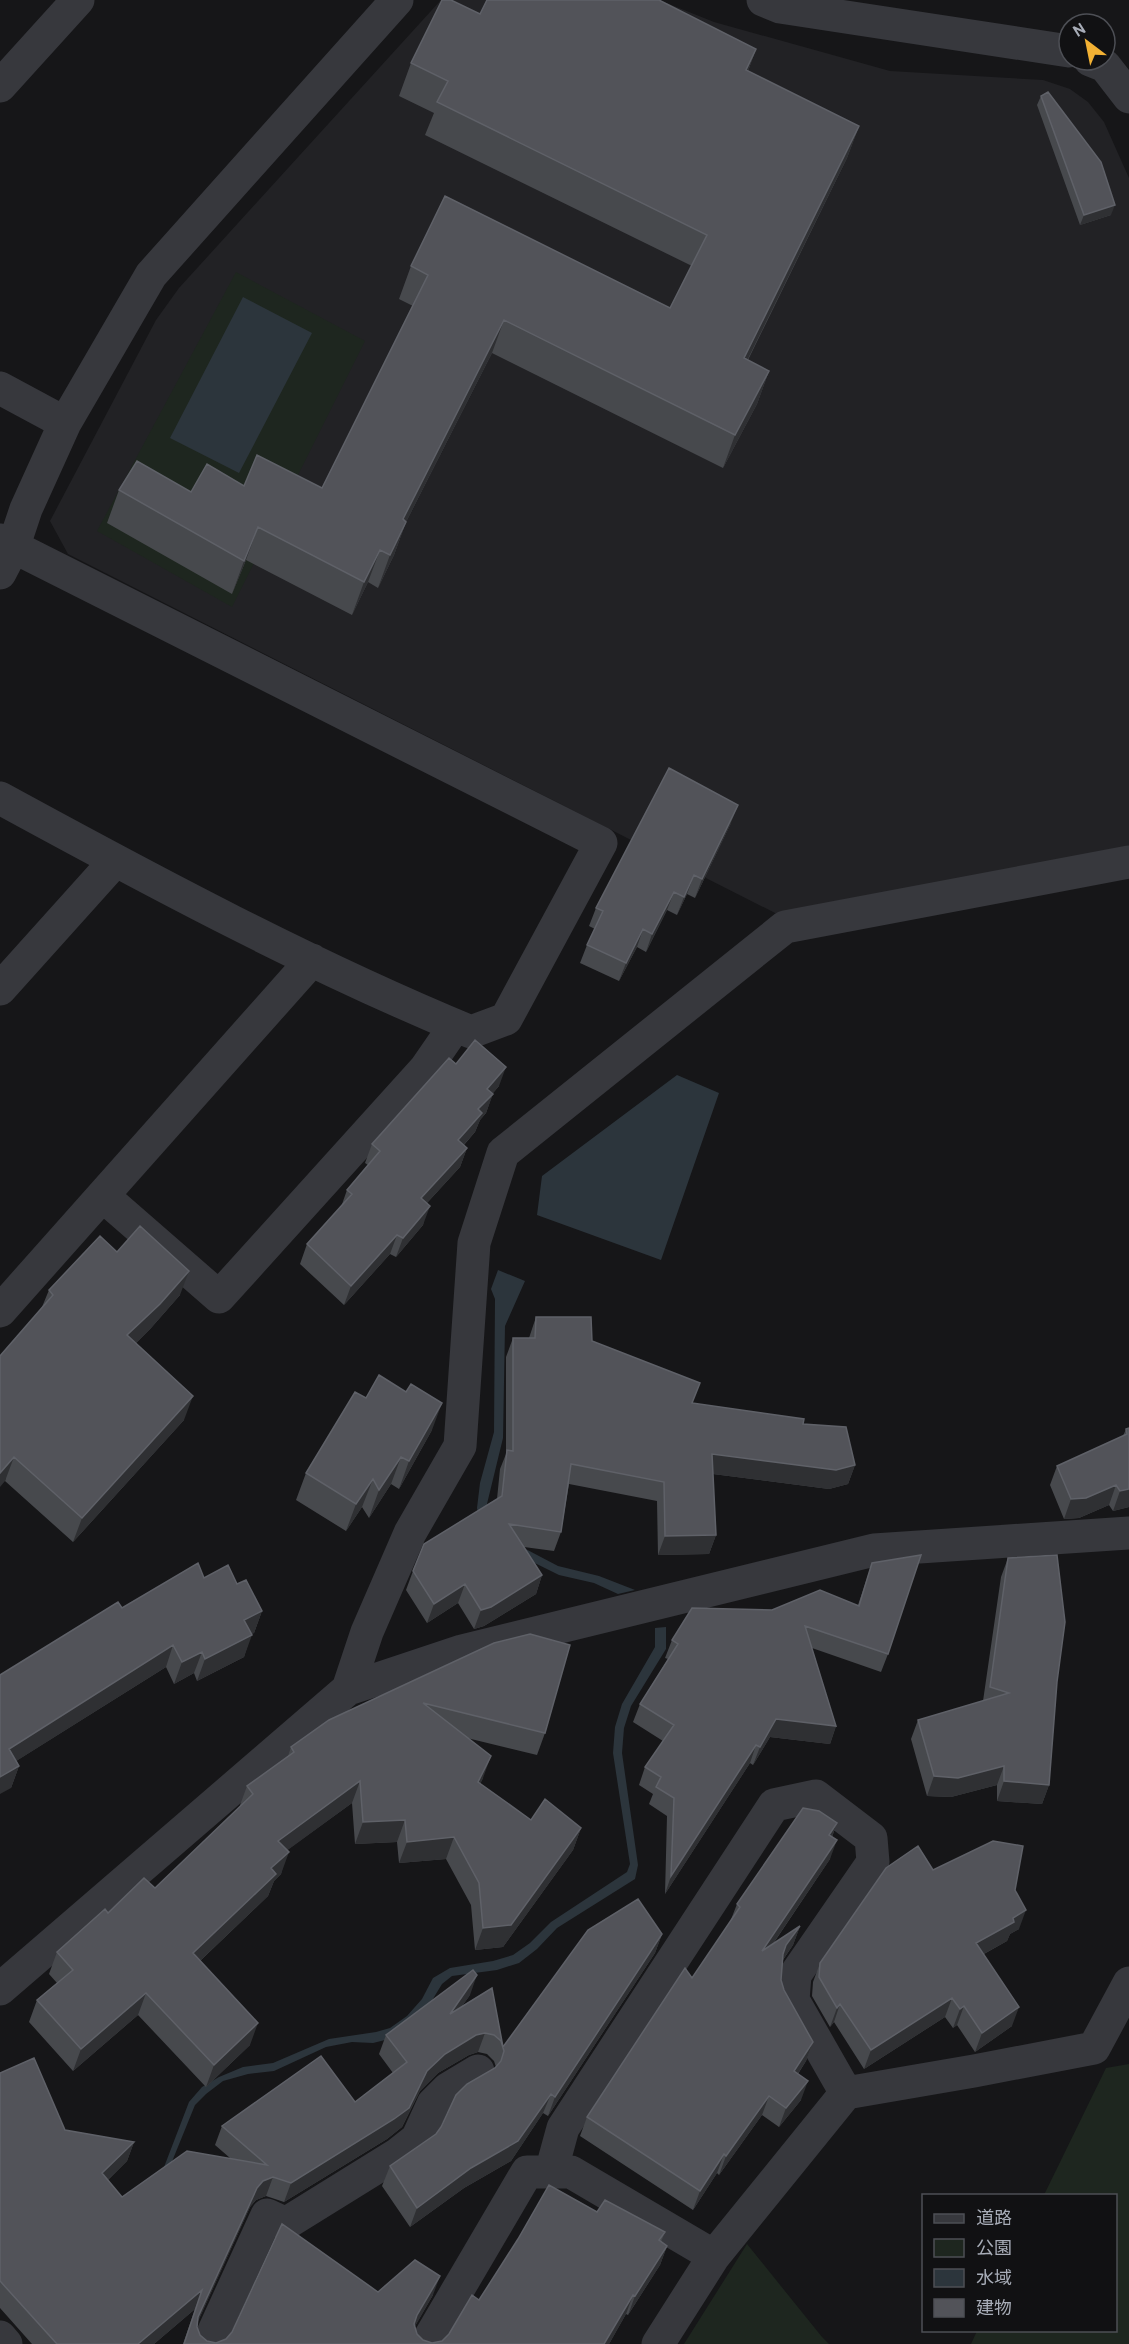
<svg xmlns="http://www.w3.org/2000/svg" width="1129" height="2344" viewBox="0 0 1129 2344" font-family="Overpass,'Noto Sans JP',sans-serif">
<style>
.built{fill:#222225}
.green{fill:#1e261f}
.water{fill:#2c353c}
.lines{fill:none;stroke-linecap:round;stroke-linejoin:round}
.minor{stroke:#37383d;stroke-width:33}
.wall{fill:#47494d}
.shaded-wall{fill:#2f3033}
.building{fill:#525359;stroke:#5f6168;stroke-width:1.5}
</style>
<rect width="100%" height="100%" fill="#161618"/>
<path class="built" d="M441 0H659L714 22 890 71 1043 80 1070 89 1088 102 1104 122 1129 178V850L779 915 68 554 50 521 156 320 179 288Z"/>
<path class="green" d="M236 272 365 341 232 607 97 531Z
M1129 2064V2344H971L977 2331 1116 2330V2196L1044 2195 1106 2068Z
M747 2244 822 2337 829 2344H684Z"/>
<path class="water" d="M243 297 312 333 239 473 170 438Z
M677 1075 719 1093 661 1260 537 1215 542 1176Z
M498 1270 525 1281 505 1326 503 1438 486 1508 497 1534 558 1566 599 1576 635 1590 618 1594 594 1583 559 1575 490 1541 480 1524 477 1508 480 1483 494 1432 495 1299 491 1289Z
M666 1627V1649L631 1706 624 1728 622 1753 638 1865 635 1879 557 1928 537 1949 519 1963 497 1970 452 1976 442 1984 428 2007 393 2038 373 2043 352 2042 326 2047 274 2071 248 2074 223 2081 206 2094 195 2105 160 2191 78 2344 146 2214 189 2102 202 2087 219 2077 243 2067 273 2063 329 2039 376 2032 390 2028 407 2016 422 1999 433 1978 450 1968 493 1961 513 1955 530 1943 551 1922 627 1872 630 1864 613 1753 615 1727 622 1704 655 1647V1628Z"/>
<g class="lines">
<path class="minor" d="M763 0 780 7 1069 51
M1090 60 1105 66 1129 97
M0 86 78 0
M0 388 65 423
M0 540 601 843 506 1019 471 1032C309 965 154 882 0 798
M0 573 13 548 26 509 65 423 151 275 397 0
M0 989 115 861
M103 1196 219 1297 426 1068 455 1026
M0 1311 312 960
M348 1689 367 1632 410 1533 460 1446 474 1243 503 1153 785 927 1129 862
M0 1989 348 1689 462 1651 874 1550 1129 1533
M551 2172 563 2128 774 1805 816 1796 871 1838 873 1862 795 1975 793 2000 846 2093
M0 2337 6 2344
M208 2344 267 2215 282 2222 290 2221 398 2154 417 2139 433 2104 448 2089 478 2071
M426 2344 527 2172H571L714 2256
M658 2344 714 2256 846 2093 974 2071 1094 2048 1129 1983"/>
</g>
<path class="wall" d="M480 14 756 49 748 71 859 126 847 158 748 360 769 371 757 404 723 468 492 353 406 522 394 555 378 588 368 582 352 615 246 560 232 594 107 523 119 490 191 492 244 486 322 488 413 306 399 299 411 266 670 308 692 266 425 135 434 113 399 96 411 63Z
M1041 96 1111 215 1080 225 1037 105Z
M731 823 695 898 687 894 677 915 667 910 646 952 637 947 619 981 580 963 587 945 595 929 589 926 596 908Z
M456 1064 499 1086 493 1093 486 1113 480 1120 475 1132 464 1145 467 1148 460 1167 427 1203 423 1225 396 1257 390 1254 344 1305 300 1264 307 1244 341 1207 347 1190 368 1165 365 1163 372 1144Z
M117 1252 180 1295 151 1328 136 1343 184 1420 73 1542 5 1481 42 1307 49 1290Z
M536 1317 592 1341 692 1403 803 1424 855 1465 848 1484 829 1489 713 1474 716 1535 709 1554 658 1555 657 1501 569 1484 561 1532 554 1551 524 1547 542 1575 536 1594 484 1626 474 1629 458 1603 427 1623 406 1590 413 1571 497 1499 500 1469 506 1454V1357L513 1338H529Z
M1129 1428V1507L1113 1511 1109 1505 1079 1518 1064 1519 1050 1485 1057 1466 1123 1436 1126 1429Z
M432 1430 399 1489 391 1484 369 1518 362 1507 346 1531 296 1500 306 1473Z
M1008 1558 1057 1682 1049 1785 1042 1804 997 1801V1785L951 1797 927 1796 911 1739 918 1720 983 1701 1001 1577Z
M872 1563 888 1654 881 1672 812 1648 836 1726 830 1744 770 1737 753 1765 750 1763 665 1894 667 1816 649 1804 653 1794 639 1785 645 1767 663 1741 633 1722 640 1704 668 1659 665 1658 672 1640 772 1610 858 1605Z
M204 1578 237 1584 262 1611 254 1633 251 1634 244 1657 197 1681 194 1673 174 1684 166 1667 16 1761 19 1766 11 1788 0 1675 122 1608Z
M494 1643 545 1733 537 1755 467 1738 483 1778 480 1784 531 1820 581 1828 573 1850 503 1947 475 1950 471 1905 446 1859 399 1863 397 1842 355 1844 352 1803 287 1850 281 1874 274 1881 268 1896 200 1961 250 2045 206 2087 138 2015 73 2071 29 2022 37 2000 57 1983 49 1974 57 1952 108 1913 155 1888 239 1808 247 1786 288 1756 291 1747Z
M837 1823 832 1837 830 1859 773 1944 800 1926 793 1945 783 1960 781 1980 784 1990 813 2042 806 2061 798 2074 801 2100 779 2127 762 2115 719 2175 717 2173 693 2210 580 2136 587 2117 692 1978 730 1922 737 1904Z
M933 1870 1015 1890 1019 1929 1010 1934 1007 1941 984 1954 1012 2026 975 2052 957 2025 953 2028 945 2017 864 2069 834 2022 830 2027 812 1996 813 1982 820 1963Z
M662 1934 655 1953 548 2116 543 2113 511 2161 464 2188 410 2227 382 2186 390 2166 436 2134 496 2067 494 2061 487 2054 478 2052 469 2055 438 2073 420 2091 402 2127 387 2139 284 2202 266 2196 256 2200 250 2207 197 2323V2327L200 2335 207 2341 216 2343 378 2292 433 2295 415 2326 417 2334 423 2340 432 2343 442 2341 449 2334 479 2300 597 2212 665 2232 661 2242 667 2246 660 2265 628 2315 626 2314 609 2344H183L195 2309 154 2344H32L0 2308V2073L65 2130 134 2142 127 2161 108 2180 122 2197 230 2158 215 2145 222 2126 355 2102 393 2073 379 2054 386 2035 470 1995 462 2006 492 1988 503 2047Z"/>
<path class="shaded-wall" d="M756 49 744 82 746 70Z
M859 126 847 158 732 391 744 358Z
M1115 205 1111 215 1080 225 1084 215Z
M504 320 492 353 406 522 394 555 378 588 403 519Z
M769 371 757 404 723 468 735 435Z
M258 527 246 560 232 594 244 561Z
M380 550 368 582 352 615 364 582Z
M738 805 731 823 695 898 702 879Z
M694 875 687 894 677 915 684 897Z
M674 892 667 910 646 952 652 934Z
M643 929 637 947 619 981 626 963Z
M506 1067 499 1086 486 1101 493 1094 486 1113 480 1120 475 1132 451 1159 458 1140 478 1109 487 1089Z
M467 1148 460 1167 414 1217 421 1198Z
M430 1206 423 1225 396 1257 403 1238Z
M397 1235 390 1254 344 1305 351 1286Z
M189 1271 180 1295 151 1328 119 1360 127 1335Z
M193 1396 184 1420 73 1542 82 1518Z
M442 1403 432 1430 399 1489 409 1461Z
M712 1454 855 1465 848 1484 829 1489 705 1473Z
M14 1457 5 1481 0 1487V1473Z
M401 1457 391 1484 369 1518 379 1490Z
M373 1479 362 1507 346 1531 356 1504Z
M1116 1485 1109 1505 1079 1518 1064 1519 1071 1499Z
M1129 1489V1507L1113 1511 1120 1491Z
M716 1535 709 1554 658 1555 665 1536Z
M542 1575 536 1594 484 1626 474 1629 481 1610Z
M465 1584 458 1603 427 1623 434 1604Z
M262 1611 254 1633 236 1641 244 1620Z
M252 1635 244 1657 197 1681 205 1659Z
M173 1645 166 1667 2 1770 9 1749Z
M202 1652 194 1673 174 1684 182 1662Z
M776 1719 836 1726 830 1744 770 1737 753 1765 760 1747Z
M756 1745 750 1763 665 1894 671 1876Z
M491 1756 483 1778 470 1804 478 1782Z
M19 1766 11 1788 0 1794V1777Z
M1004 1766 997 1785 951 1797 927 1796 934 1776Z
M360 1781 352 1803 270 1863 278 1841Z
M1004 1781 1049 1785 1042 1804 997 1801Z
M405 1820 397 1842 355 1844 363 1822Z
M837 1823 830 1842 829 1835Z
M581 1828 573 1850 503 1947 475 1950 483 1928Z
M454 1837 446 1859 399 1863 407 1842Z
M837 1840 830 1859 755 1970 762 1951Z
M289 1852 281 1874 274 1881 268 1896 185 1975 193 1953 271 1868Z
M1026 1910 1019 1929 1010 1934 1007 1941 969 1962 976 1943 1013 1918Z
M800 1926 793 1945 780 1964 786 1945Z
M662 1934 655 1953 548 2116 555 2097Z
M477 1975 470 1995 443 2033 450 2014Z
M146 1993 138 2015 73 2071 81 2049Z
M952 1998 945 2017 864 2069 871 2050Z
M840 2004 834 2022 830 2027 837 2008Z
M964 2006 957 2025 953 2028 960 2009Z
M1019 2007 1012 2026 975 2052 982 2033Z
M258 2023 250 2045 206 2087 214 2065Z
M485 2033 478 2052 469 2055 438 2073 420 2091 402 2127 387 2139 284 2202 291 2183 427 2071 445 2054 476 2035Z
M813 2042 806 2061 787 2090 794 2071Z
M808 2081 801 2100 779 2127 786 2108Z
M551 2094 543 2113 511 2161 464 2188 410 2227 417 2208Z
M769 2096 762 2115 719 2175 726 2156Z
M134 2142 127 2161 95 2192 102 2173Z
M724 2154 717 2173 693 2210 700 2191Z
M273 2177 266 2196 256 2200 250 2207 191 2337 198 2317 257 2188 263 2181Z
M667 2246 660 2265 628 2315 635 2296Z
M440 2276 433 2295 410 2335 417 2315Z
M202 2290 195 2309 154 2344H138Z
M633 2295 626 2314 609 2344H604Z"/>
<path class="building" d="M442 0H451L480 14 487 0H659L756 49 746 70 859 126 744 358 769 371 735 435 504 320 403 519 406 522 390 555 380 550 364 582 258 527 244 561 119 490 137 461 191 492 207 464 244 486 257 455 322 488 428 275 411 266 445 196 670 308 707 235 437 102 448 81 411 63Z
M1048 92 1101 162 1115 205 1084 215 1041 96Z
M669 768 738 805 702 879 694 875 684 897 674 892 652 934 643 929 626 963 587 945 603 911 596 908Z
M475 1040 506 1067 487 1089 493 1094 478 1109 482 1113 458 1140 467 1148 421 1198 430 1206 403 1238 397 1235 351 1286 307 1244 352 1194 347 1190 380 1151 372 1144 449 1058 456 1064Z
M140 1226 189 1271 160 1304 127 1335 193 1396 82 1518 14 1457 0 1473V1356L53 1295 49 1290 100 1236 117 1252Z
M536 1317H591L592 1341 700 1383 692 1403 804 1419 803 1424 846 1427 855 1465 836 1470 712 1454 716 1535 665 1536 664 1482 571 1464 561 1532 509 1524 542 1575 491 1607 481 1610 465 1584 434 1604 413 1571 424 1544 502 1496 507 1450 513 1451V1338H535Z
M379 1375 406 1392 411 1384 442 1403 409 1461 401 1457 379 1490 373 1479 356 1504 306 1473 355 1392 366 1398Z
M1129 1428V1489L1120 1491 1116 1485 1086 1498 1071 1499 1057 1466 1127 1434 1126 1429Z
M921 1555 888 1654 805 1626 836 1726 776 1719 760 1747 756 1745 671 1876 674 1798 656 1787 661 1777 645 1767 674 1725 640 1704 678 1644 672 1640 692 1608 772 1610 820 1590 859 1606 872 1563Z
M1057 1555 1065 1622 1057 1682 1049 1785 1004 1781V1766L958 1778 934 1776 918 1720 1009 1693 990 1687 1008 1558Z
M198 1563 204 1578 228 1565 237 1584 246 1580 262 1611 244 1620 252 1635 205 1659 202 1652 182 1662 173 1645 9 1749 19 1766 0 1777V1675L118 1602 122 1608Z
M530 1634 570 1645 545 1733 423 1703 491 1756 478 1782 531 1820 545 1799 581 1828 511 1925 483 1928 479 1883 454 1837 407 1842 405 1820 363 1822 360 1781 278 1841 289 1852 271 1868 276 1874 193 1953 258 2023 214 2065 146 1993 81 2049 37 2000 73 1970 57 1952 105 1909 108 1913 144 1878 155 1888 253 1794 247 1786 294 1752 291 1747 329 1720 494 1643Z
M803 1808 819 1811 837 1823 829 1835 837 1840 762 1951 800 1926 786 1945 783 1954 781 1980 784 1990 813 2042 794 2071 808 2081 786 2108 769 2096 726 2156 724 2154 700 2191 587 2117 685 1968 692 1978 740 1907 737 1904Z
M993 1841 1023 1846 1015 1890 1026 1910 1013 1918 1014 1922 976 1943 1019 2007 982 2033 964 2006 960 2009 952 1998 871 2050 840 2004 837 2008 819 1977 820 1963 886 1868 918 1846 933 1870Z
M638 1899 662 1934 555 2097 551 2094 518 2141 471 2168 417 2208 390 2166 436 2134 441 2127 456 2095 467 2084 495 2068 501 2061 504 2051 501 2041 494 2035 485 2033 476 2035 445 2054 427 2071 409 2108 394 2119 291 2183 273 2177 263 2181 257 2188 198 2317 197 2327 200 2335 207 2341 216 2343 226 2339 232 2332 282 2224 378 2292 415 2260 440 2276 417 2315 414 2324 417 2334 423 2340 432 2343 442 2341 449 2334 472 2295 479 2300 518 2239 549 2185 597 2212 605 2200 665 2232 659 2240 667 2246 635 2296 633 2295 604 2344H184L202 2290 138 2344H57L0 2281V2073L34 2058 65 2130 134 2142 102 2173 122 2197 187 2151 267 2165 222 2126 321 2056 355 2102 407 2062 386 2035 473 1970 477 1975 450 2014 492 1988 503 2047 588 1930Z"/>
<rect x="922" y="2194" width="195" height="138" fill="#111113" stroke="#4d4f55" stroke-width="1.5"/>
<rect x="934" y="2214" width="30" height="9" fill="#37383d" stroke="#4d4f55" stroke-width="1.5"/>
<text x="976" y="2224" font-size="18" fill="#a8adb8">道路</text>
<rect x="934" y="2239" width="30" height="18" fill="#1e261f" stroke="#4d4f55" stroke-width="1.5"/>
<text x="976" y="2254" font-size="18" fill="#a8adb8">公園</text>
<rect x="934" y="2269" width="30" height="18" fill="#2c353c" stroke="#4d4f55" stroke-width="1.5"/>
<text x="976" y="2284" font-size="18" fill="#a8adb8">水域</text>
<rect x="934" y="2299" width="30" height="18" fill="#525359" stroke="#4d4f55" stroke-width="1.5"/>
<text x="976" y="2314" font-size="18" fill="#a8adb8">建物</text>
<g transform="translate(1087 42) rotate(328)"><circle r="28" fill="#111113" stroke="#4d4f55" stroke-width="1.5"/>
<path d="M0-4.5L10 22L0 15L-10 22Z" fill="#f2b134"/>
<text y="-9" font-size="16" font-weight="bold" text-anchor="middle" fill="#a8adb8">N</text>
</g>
</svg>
